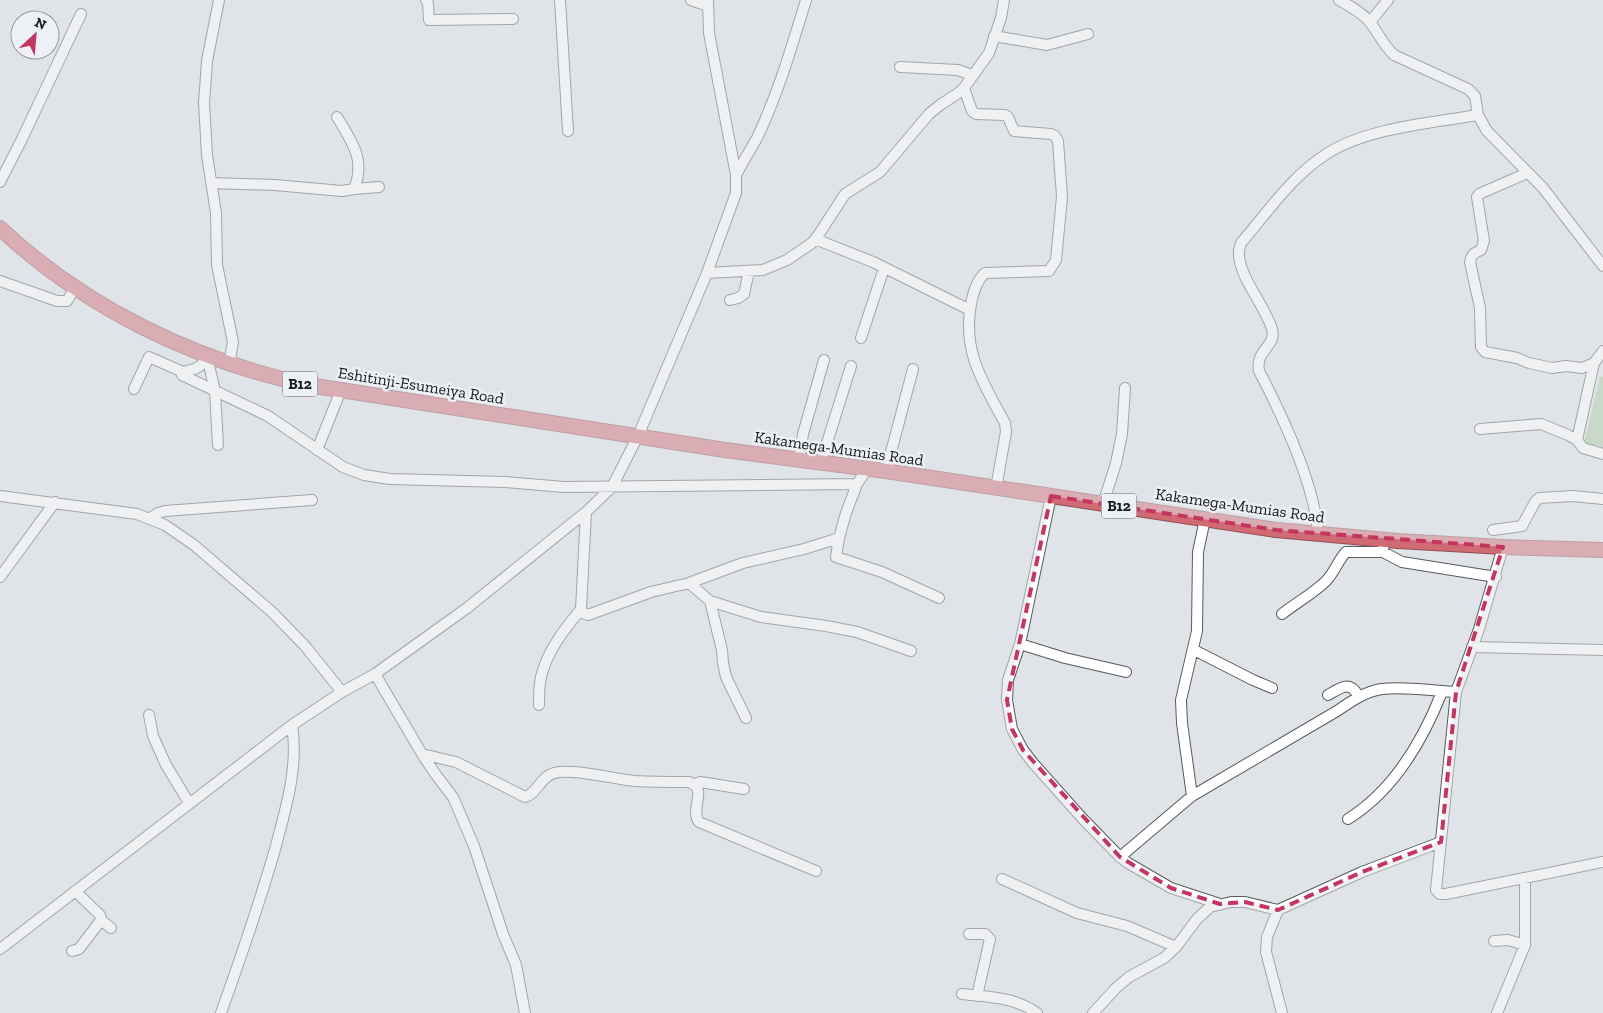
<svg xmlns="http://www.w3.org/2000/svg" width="1603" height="1013" viewBox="0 0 1603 1013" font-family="'Zilla Slab',serif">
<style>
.green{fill:#abcca4}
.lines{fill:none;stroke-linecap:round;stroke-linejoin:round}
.minor-casing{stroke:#575a5e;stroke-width:12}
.highway-casing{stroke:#904e54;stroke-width:16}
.minor{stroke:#fff;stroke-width:10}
.highway{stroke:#d06a73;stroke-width:14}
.marked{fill:none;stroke:#c43661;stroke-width:4;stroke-dasharray:10 6;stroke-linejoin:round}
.labels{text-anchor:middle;stroke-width:5;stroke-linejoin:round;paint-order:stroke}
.shield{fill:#edf0f5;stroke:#585a5c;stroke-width:1}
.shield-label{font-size:15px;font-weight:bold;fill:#18191a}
.street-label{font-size:16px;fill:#18191a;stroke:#edf0f5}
</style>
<rect width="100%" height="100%" fill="#e0e3e7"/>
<path class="green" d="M1600 376 1603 377V447L1584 443Z"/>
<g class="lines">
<defs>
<path id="minor" d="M219 0 207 61 204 103 207 155 216 213 217 265 233 342 229 364
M426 0 428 3 429 20 513 19
M560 0 568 131
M691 0 708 6
M1339 0C1350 6 1361 12 1369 21 1378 32 1383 45 1394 55L1468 89 1475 96 1478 115 1487 131 1543 188 1603 266
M1370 22 1388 0
M994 36 1047 45 1088 34
M900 67 958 70 972 75
M964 88 972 111 976 114 1005 115 1008 117 1014 131 1051 134 1055 136 1058 141 1062 197 1056 260 1049 271 985 273C976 281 973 293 971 304 962 351 983 383 1005 423L1006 432 996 488
M1527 173 1479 194 1477 197 1484 241 1481 250C1474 253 1471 255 1470 262L1480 308 1481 347 1485 352 1517 358 1529 363 1552 368 1566 366 1582 368 1594 363
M736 175C743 162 750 150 757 138 778 94 792 46 806 0
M0 182 21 141 81 14
M211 183 275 185 342 191 354 189C366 160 352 142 337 117
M354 189 379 187
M815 239 873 262 970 310
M707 273 763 270 787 260 812 243 819 234 845 194 880 172 929 114 940 105 957 94 964 88 989 53 1001 18 1004 0
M0 281 57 301H67L75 288
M730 300 738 298 744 294 749 271
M861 338 884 268
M207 356C201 369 195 369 183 372L182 375 268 416 343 467 364 475 390 479 505 482 564 487 857 484 867 469
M207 356 215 391 218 445
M134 389 149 357 183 372
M1480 429 1541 424 1568 435 1577 440 1583 448 1603 454
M1577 440 1594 363 1603 351
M317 450 341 390
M799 459 803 434 824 360
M821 462 851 366
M886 471 913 369
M0 496 137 514 165 525 194 545 272 612 305 646 342 692
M1051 496 1020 644 1008 680 1007 700 1012 729 1023 750 1033 763 1083 819 1120 857 1128 863 1171 888 1220 904
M1103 504 1116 463 1122 434 1125 388
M586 512 581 609 583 613 588 615 651 592 689 583 743 563 804 549 839 538 836 557 882 572 939 598
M149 519 158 513 165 511 312 500
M1493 530 1522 526 1535 502 1539 498 1573 496 1603 499
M1318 534C1315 485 1282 415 1259 371 1255 349 1277 347 1272 329 1265 306 1240 278 1239 255 1238 251 1240 247 1241 243 1267 213 1291 177 1325 155 1365 128 1431 123 1478 115
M839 538 846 513 857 484
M1384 539 1383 552 1402 562 1496 577
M1503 547 1479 629 1456 692 1436 890 1440 894H1446L1603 862
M0 577 55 502
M689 583 710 601 761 617 826 626 857 632 911 651
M710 601 722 650 723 663 726 677 746 718
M1282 614C1296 603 1314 593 1326 581 1335 572 1338 560 1346 552H1383
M1020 644 1065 658 1126 672
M1472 647 1603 650
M1194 650 1253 680 1272 688
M375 674 422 754 436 775 453 797 474 846 503 934 516 965 525 1013
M1328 695C1342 687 1350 680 1359 697
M539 705C539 696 539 686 541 677 547 651 564 630 581 609
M149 715 153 736 166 765 189 803
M422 754 456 762 525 797C537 794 540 777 554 773 574 768 613 779 635 781 653 782 671 782 689 782 709 789 689 809 699 822L816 871
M695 784 700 782 744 789
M1192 796 1182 723 1181 700 1197 631 1198 552 1205 519
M1348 819C1393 791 1423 740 1442 692
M1120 857 1192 796 1337 711C1350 702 1366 691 1382 689 1406 686 1431 691 1456 692
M1002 879 1077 913 1127 926 1176 947
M75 891 100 915 101 920 111 928
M1278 910 1267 937 1266 952 1282 1013
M969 934H985L990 939 977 996
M1494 941 1508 940 1525 945
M0 949 292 725 342 692 375 674 467 608 586 512 612 487 638 436 707 273 736 193V175L709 33 708 0
M72 951 79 949 101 920
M962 994C987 997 1015 997 1037 1013
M221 1013C240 960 258 907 274 853 285 811 299 768 292 725
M1093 1013 1116 988 1129 977 1164 958 1176 947 1197 919 1210 907 1231 902H1245L1278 910 1362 872 1441 842
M1497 1013 1525 945V878"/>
<path id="highway" d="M0 228C85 308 195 361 308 385L725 450 886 471 1276 530 1398 541 1503 547 1603 550"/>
</defs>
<use href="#minor" class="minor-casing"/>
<use href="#highway" class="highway-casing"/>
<use href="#minor" class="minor"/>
<use href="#highway" class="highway"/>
</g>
<path d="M0 0H1603V1013H0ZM1051 496 1276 530 1503 547 1456 692 1441 842 1362 872 1278 910 1245 902 1220 904 1171 888 1120 857 1023 750 1012 729 1007 700Z" fill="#e0e3e7" fill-opacity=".55" fill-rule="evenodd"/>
<path class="marked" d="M1051 496 1276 530 1503 547 1456 692 1441 842 1362 872 1278 910 1245 902 1220 904 1171 888 1120 857 1023 750 1012 729 1007 700Z"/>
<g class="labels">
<g class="shield">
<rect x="282.5" y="371.5" width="35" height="25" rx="4"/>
<rect x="1101.5" y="493.5" width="35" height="25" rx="4"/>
</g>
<g class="shield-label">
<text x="300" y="389">B12</text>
<text x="1119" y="511">B12</text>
</g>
<g class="street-label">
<text transform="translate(421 385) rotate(9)" y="6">Eshitinji-Esumeiya Road</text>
<text transform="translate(839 448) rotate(8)" y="6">Kakamega-Mumias Road</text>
<text transform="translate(1240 505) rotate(8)" y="6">Kakamega-Mumias Road</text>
</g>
</g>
<g transform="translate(35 35) rotate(26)"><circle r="24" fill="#edf0f5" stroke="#989a9d"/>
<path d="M0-4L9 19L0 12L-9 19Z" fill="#c43661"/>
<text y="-8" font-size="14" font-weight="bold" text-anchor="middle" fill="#18191a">N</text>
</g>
</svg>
